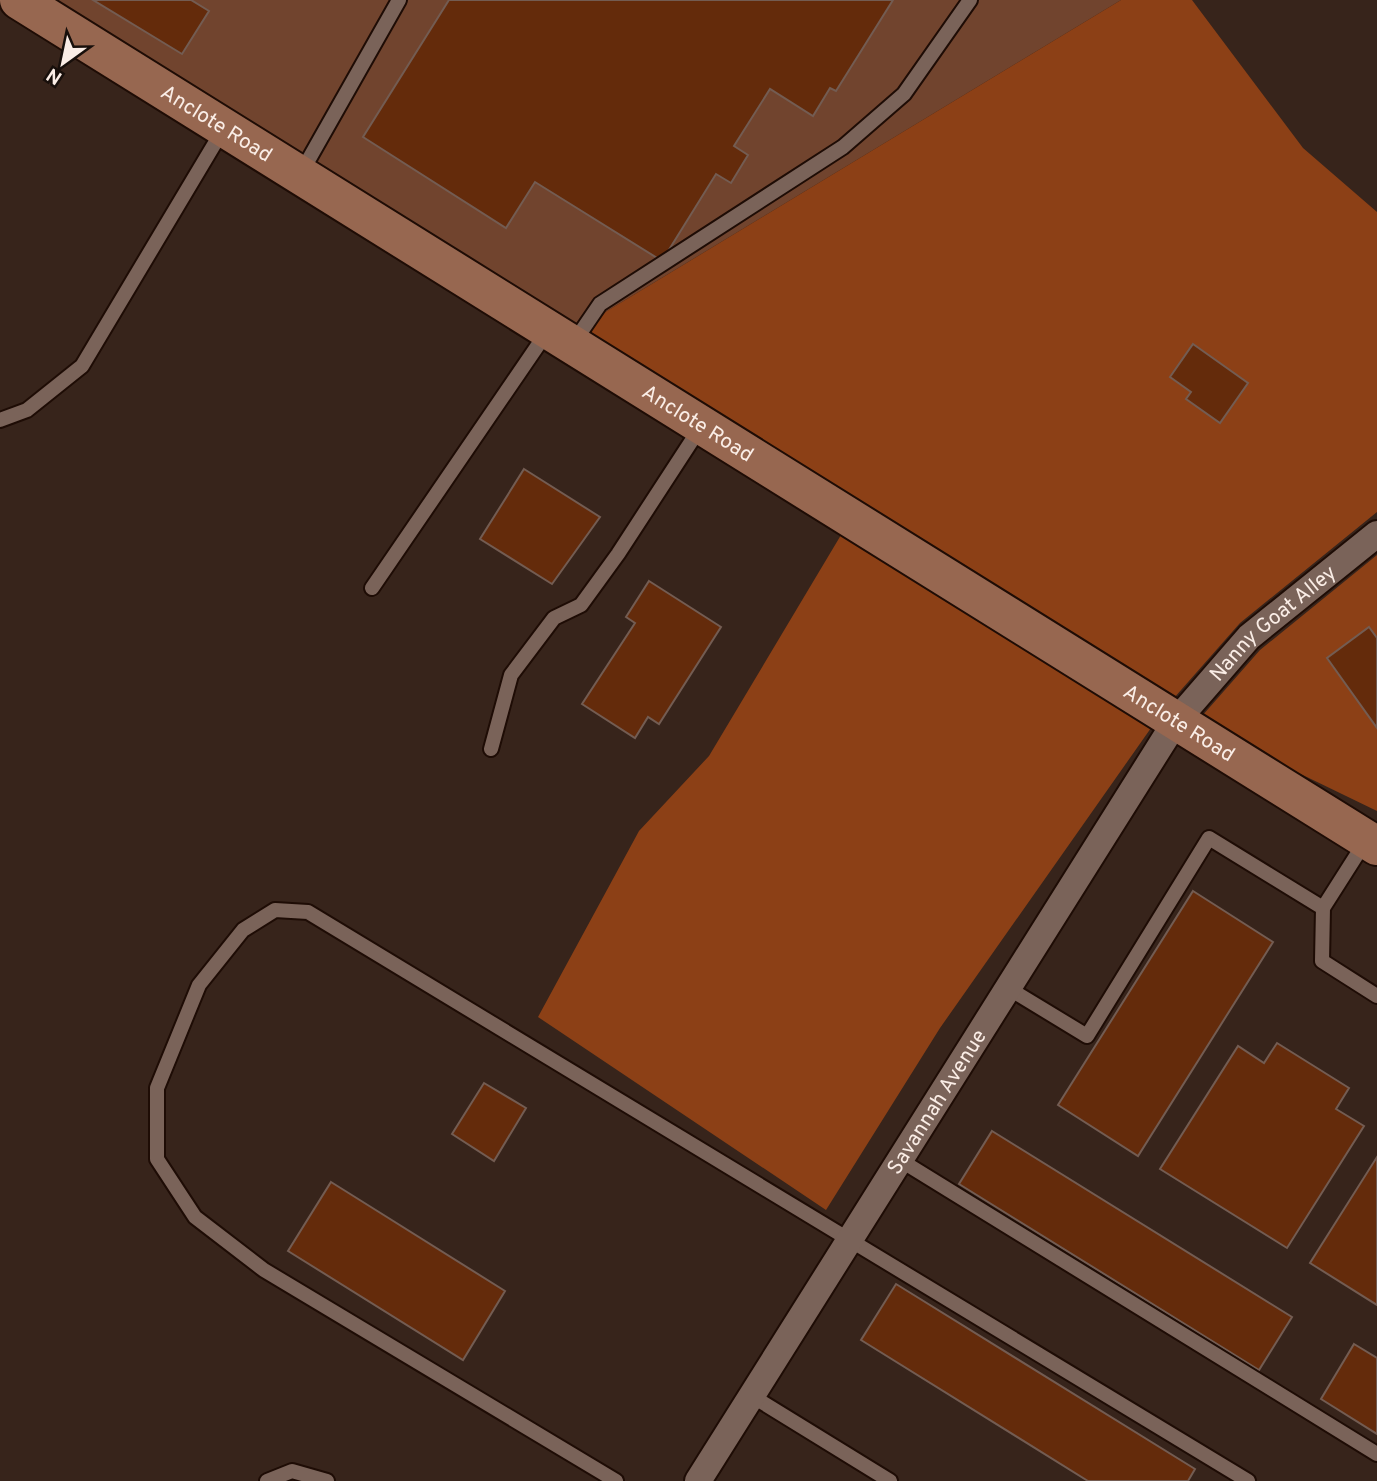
<svg xmlns="http://www.w3.org/2000/svg" width="1377" height="1481" viewBox="0 0 1377 1481" font-family="Overpass,sans-serif">
<style>
.green{fill:#71442e}
.forest{fill:#8c4016}
.building{fill:#642b0b;stroke:#735c52;stroke-width:2}
.lines{fill:none;stroke-linecap:round;stroke-linejoin:round}
.lane-casing{stroke:#1e0c05;stroke-width:18}
.street-casing{stroke:#1e0c05;stroke-width:30}
.secondary-casing{stroke:#1e0c05;stroke-width:42}
.lane{stroke:#7a6359;stroke-width:14}
.street{stroke:#7a6359;stroke-width:26}
.secondary{stroke:#976750;stroke-width:38}
.labels{text-anchor:middle;stroke-width:6;stroke-linejoin:round;paint-order:stroke}
.street-label{font-size:21px;fill:#faede6;stroke:#180f0b}
</style>
<rect width="100%" height="100%" fill="#37241b"/>
<path class="green" d="M54 0H1121L579 328Z"/>
<path class="forest" d="M1121 0H1192L1303 148 1377 212V512L1240 623 1174 698 579 328Z
M841 535 1151 728 940 1028 826 1210 538 1017 639 831 709 756Z
M1377 555V811L1280 764 1202 716 1260 650Z"/>
<path class="building" d="M93 0H191L209 11 182 54Z
M449 0H893L836 91 830 88 813 116 770 89 734 146 748 155 731 183 716 174 662 261 535 182 506 228 363 137Z
M1193 344 1248 383 1220 423 1186 399 1191 392 1170 377Z
M524 469 600 517 552 584 480 539Z
M649 581 721 627 659 724 648 717 635 738 582 704 635 623 626 617Z
M1369 627 1377 638V728L1327 658Z
M1193 891 1273 942 1138 1156 1058 1105Z
M1277 1043 1349 1088 1336 1109 1364 1126 1287 1248 1160 1169 1238 1046 1264 1063Z
M484 1083 526 1108 494 1161 452 1134Z
M992 1131 1292 1317 1259 1370 959 1184Z
M1377 1157V1305L1310 1263Z
M331 1182 505 1291 463 1360 288 1251Z
M896 1284 1195 1469 1188 1481H1088L861 1340Z
M1354 1344 1377 1358V1434L1321 1399Z"/>
<g class="lines">
<defs>
<path id="lane" d="M301 173 399 0
M572 345 600 304 843 147 904 94 970 0
M0 420 27 410 82 366 224 128
M372 588 547 332
M491 749 511 675 554 618 581 605 618 554 700 428
M1323 908 1322 961 1377 996
M1008 988 1087 1036 1209 838 1323 908 1365 842
M900 1160 1377 1454
M752 1396 890 1481
M267 1481 292 1471 327 1481
M616 1481 264 1270 195 1217 157 1159V1088L199 985 243 930 275 910 308 912 1248 1481"/>
<g id="street">
<path id="s1" d="M698 1481 1176 721 1249 637 1377 534"/>
</g>
<g id="secondary">
<path id="s2" d="M19 0 1377 846"/>
</g>
</defs>
<use href="#lane" class="lane-casing"/>
<use href="#street" class="street-casing"/>
<use href="#secondary" class="secondary-casing"/>
<use href="#lane" class="lane"/>
<use href="#street" class="street"/>
<use href="#secondary" class="secondary"/>
</g>
<g class="labels">
<g class="street-label">
<text dy="7" stroke="none"><textPath href="#s2" startOffset="233">Anclote Road</textPath></text>
<text dy="7" stroke="none"><textPath href="#s2" startOffset="800">Anclote Road</textPath></text>
<text dy="7" stroke="none"><textPath href="#s1" startOffset="1036">Nanny Goat Alley</textPath></text>
<text dy="7" stroke="none"><textPath href="#s2" startOffset="1367">Anclote Road</textPath></text>
<text dy="7" stroke="none"><textPath href="#s1" startOffset="448">Savannah Avenue</textPath></text>
</g>
</g>
<g transform="translate(63 63) rotate(213)" stroke="#180f0b" stroke-width="5" paint-order="stroke">
<path d="M0-5L12 26L0 18L-12 26Z" fill="#faede6"/>
<text y="-10" font-size="19" font-weight="bold" text-anchor="middle" fill="#faede6">N</text>
</g>
</svg>
